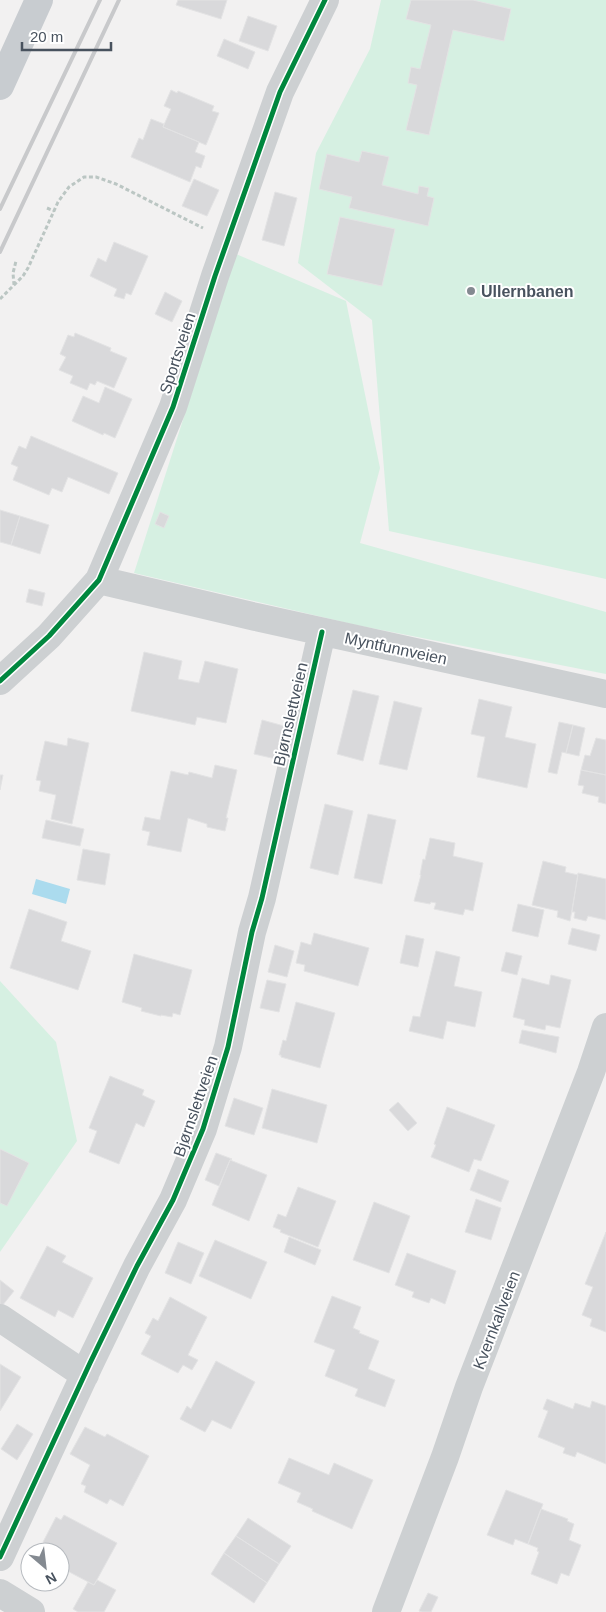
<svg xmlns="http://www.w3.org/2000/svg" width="606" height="1612" viewBox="0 0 606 1612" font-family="Helvetica,sans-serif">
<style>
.green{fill:#d6f0e2}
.water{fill:#abdbee}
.building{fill:#d9d9db;stroke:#e3e3e4}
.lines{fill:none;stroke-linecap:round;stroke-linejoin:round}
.path{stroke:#bbc6c3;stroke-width:3;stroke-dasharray:4 2.5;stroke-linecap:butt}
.minor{stroke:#cdd0d2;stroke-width:28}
.primary{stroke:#c8ccd0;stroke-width:28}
.rail{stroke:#c8c9cb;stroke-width:4}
.cycleway-casing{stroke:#fff;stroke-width:8}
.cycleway{stroke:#00873e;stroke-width:5}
.poi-dot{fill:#848a91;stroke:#fff;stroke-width:2}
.labels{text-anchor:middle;stroke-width:4;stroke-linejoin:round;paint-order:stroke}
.poi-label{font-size:16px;font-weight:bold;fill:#48525e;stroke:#fff;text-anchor:start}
.street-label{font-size:16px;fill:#48525e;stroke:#fff}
</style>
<rect width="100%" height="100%" fill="#f2f1f1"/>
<path class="green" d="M381 0H606V579L389 531 372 320 298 263 316 153 370 49Z
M236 254 346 301 380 468 360 543 606 612V674L356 625 134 573Z
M0 981 56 1042 77 1141 0 1252Z"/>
<path class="water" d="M36 879 70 889 66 904 32 894Z"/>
<path class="building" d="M178 0H227L221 19 176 5Z
M411 0H473L511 9 504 41 453 30 429 135 406 130 417 85 408 83 411 67 420 69 431 25 406 19Z
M248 16 277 26 268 51 239 41Z
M224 39 255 52 248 69 217 56Z
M171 90 177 93 178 91 214 106 212 111 219 113 206 145 163 127 171 109 164 106Z
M151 119 164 124 163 127 199 142 195 152 205 156 201 168 196 166 190 182 131 157 139 138 143 140Z
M362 151 389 157 382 185 418 194 419 186 429 188 427 196 434 198 428 226 349 208 352 197 319 189 327 154 359 162Z
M194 179 219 190 207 216 182 206Z
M275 192 297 198 284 246 262 240Z
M340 217 395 229 382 286 327 274Z
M114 242 148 256 131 295 126 293 124 299 114 296 117 289 90 276 98 258 106 262Z
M165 292 182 301 172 322 155 314Z
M75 333 111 348 110 351 127 358 114 388 97 381 95 385 90 383 87 390 70 383 73 376 59 370 66 357 60 354 68 335 74 337Z
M105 387 132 399 115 438 104 433 103 435 72 421 83 396 99 403Z
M31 436 118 473 109 494 68 477 62 492 52 488 49 495 13 480 18 467 11 464 19 446 26 449Z
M0 510 20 516 11 545 0 542Z
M160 512 169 516 164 528 155 524Z
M20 516 49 525 40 554 11 545Z
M29 589 45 593 42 606 26 602Z
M144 652 182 661 178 679 199 683 205 661 238 669 226 723 197 717 195 725 131 711Z
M353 690 379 696 363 761 337 754Z
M479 699 512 707 505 737 536 744 527 788 477 777 485 737 471 734Z
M394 701 422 708 407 770 379 764Z
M262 720 284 726 276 759 254 754Z
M559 722 573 725 566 753 562 752 557 774 548 772Z
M573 725 585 728 579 756 566 753Z
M68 738 89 743 72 824 51 819 56 795 39 791 41 781 36 780 45 741 67 746Z
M596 738 606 740V775L581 770 585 755 590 756Z
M215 765 237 770 226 818H228L225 831 207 827V824L188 818 181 852 147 845 150 832 142 830 145 817 160 820 171 771 188 775 189 772 212 778Z
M581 770 606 775V804L598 802 599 797 582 793 584 786 578 785Z
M0 775H3L0 790Z
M325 804 353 811 338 875 310 868Z
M368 814 396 820 382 884 354 878Z
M46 820 84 829 80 846 42 838Z
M430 838 455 843 453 856 483 863 473 911 465 909 463 915 434 909 436 903 431 902 430 904 414 901 421 875H420L423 859 425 860Z
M83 849 110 854 105 885 77 880Z
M543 861 566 867 565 872 578 875 570 921 557 917 558 911 532 905Z
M578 873 606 879V920L588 916 586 921 574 918 575 912H572Z
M518 904 544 910 538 937 512 931Z
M29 909 67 922 61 941 91 951 78 990 10 968Z
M572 928 600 935 596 951 568 944Z
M314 933 369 948 358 986 304 971 305 965 296 963 301 942 311 945Z
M406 935 424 939 418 967 400 963Z
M275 945 294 951 287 977 268 972Z
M436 951 460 957 454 986 482 992 475 1027 447 1021 443 1039 409 1031 413 1016 420 1017Z
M506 952 522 956 517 975 501 971Z
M134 954 192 970 180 1015 173 1013 172 1017 161 1015V1016L141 1011 142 1008 122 1002Z
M551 975 571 980 560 1028 546 1025 545 1030 524 1025 525 1020 513 1017 522 978 549 985Z
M267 980 286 984 279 1012 260 1008Z
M296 1002 335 1013 320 1068 281 1057V1055H279L283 1040 286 1041Z
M522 1030 559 1037 556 1053 519 1043Z
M110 1076 144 1090 142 1095 155 1101 144 1127 136 1123 119 1164 89 1152 97 1131 89 1128Z
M272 1089 327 1105 317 1143 262 1128Z
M234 1098 263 1108 254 1135 225 1126Z
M398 1102 417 1123 408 1131 389 1110Z
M447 1107 495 1125 481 1161 474 1159 469 1172 431 1157 436 1145 434 1144Z
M0 1149 29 1163 7 1206 0 1203Z
M216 1153 232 1159 230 1160 219 1186 205 1180Z
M230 1160 267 1175 249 1221 212 1205Z
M478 1169 509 1181 501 1202 470 1190Z
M298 1187 336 1201 318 1247 280 1232 281 1230 273 1227 278 1214 286 1217Z
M476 1199 501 1208 491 1240 465 1232Z
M374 1202 410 1216 389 1273 353 1260Z
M606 1232V1332L590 1326 592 1319 582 1315 593 1287 585 1284Z
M289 1237 321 1250 315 1265 284 1252Z
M215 1240 267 1262 251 1299 199 1276Z
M178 1242 204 1253 191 1284 165 1273Z
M47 1246 66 1256 62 1262 93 1278 73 1318 58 1310 55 1317 20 1298Z
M407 1253 456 1271 445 1304 431 1298 429 1303 412 1297 414 1292 395 1285Z
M0 1280 14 1291 2 1306 0 1304Z
M332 1296 361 1307 353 1328 360 1331 359 1333 379 1341 368 1369 395 1380 385 1407 355 1396 358 1389 325 1376 335 1350 314 1342Z
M170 1297 207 1317 188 1355 198 1360 192 1370 183 1365 178 1373 141 1354 151 1336 145 1333 153 1318 158 1321Z
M216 1361 255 1382 231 1429 212 1420 205 1432 180 1419 187 1406 191 1409Z
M0 1364 21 1377 0 1411Z
M547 1399 573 1409 575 1403 590 1408 592 1401 606 1406V1464L577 1452 575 1457 563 1453 565 1448 538 1437 548 1411 543 1409Z
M17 1424 33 1434 17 1460 1 1449Z
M85 1427 105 1437 107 1434 149 1456 123 1506 110 1499 107 1504 84 1492 86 1486 81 1484 90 1465 70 1454Z
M289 1458 329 1475 334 1463 373 1480 352 1529 312 1511 313 1509 297 1502 301 1493 278 1483Z
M506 1490 543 1504 528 1544 515 1539 513 1545 487 1535Z
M541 1509 568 1519 567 1521 574 1524 569 1540 581 1545 569 1576 561 1573 557 1584 531 1574 539 1552 537 1551 538 1548 528 1544Z
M64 1515 117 1543 94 1585 60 1567V1552H45L49 1545 43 1542 56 1517 61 1520Z
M248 1518 291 1546 279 1564 236 1536Z
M236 1536 279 1564 267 1583 224 1553Z
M224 1553 267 1583 254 1603 211 1574Z
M97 1580 116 1590 104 1612H78L73 1609 88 1582 94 1585Z
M428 1593 438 1597 431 1612H422L419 1611Z"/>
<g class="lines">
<path class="path" d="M47 208 54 211
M14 285 13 273 16 261
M0 299 23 276 28 268 58 202 69 187 84 177H96L116 184 203 228"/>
<path class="minor" d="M99 580 256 617 606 694
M0 681 49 636 99 580 173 407 215 276 280 92 325 0
M0 1318 85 1375
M0 1557 90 1363 137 1266 173 1200 203 1129 228 1047 252 932 262 898 322 632
M0 1593 31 1612
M386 1612 445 1457 469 1387 591 1072 606 1027"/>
<path class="primary" d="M0 86 39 0"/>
<path class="rail" d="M0 209 100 0
M0 252 119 0"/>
<defs>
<path id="cycleway" d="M0 681 49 636 99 580 173 407 215 276 280 92 325 0
M0 1557 90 1363 137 1266 173 1200 203 1129 228 1047 252 932 262 898 322 632"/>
</defs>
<use href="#cycleway" class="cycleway-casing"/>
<use href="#cycleway" class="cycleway"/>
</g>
<circle class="poi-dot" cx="471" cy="291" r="5"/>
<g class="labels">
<g class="poi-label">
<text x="481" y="297">Ullernbanen</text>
</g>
<g class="street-label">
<text transform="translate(177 353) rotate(-72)" y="6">Sportsveien</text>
<text transform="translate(396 648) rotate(12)" y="6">Myntfunnveien</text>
<text transform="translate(290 714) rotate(-77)" y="6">Bjørnslettveien</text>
<text transform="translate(195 1106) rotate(-71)" y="6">Bjørnslettveien</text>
<text transform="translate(496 1320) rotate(-69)" y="6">Kvernkallveien</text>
</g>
</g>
<g transform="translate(45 1567) rotate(152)"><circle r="24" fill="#ffffff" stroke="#b6babf"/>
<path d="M0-4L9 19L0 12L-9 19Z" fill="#848a91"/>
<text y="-8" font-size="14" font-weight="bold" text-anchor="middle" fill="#48525e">N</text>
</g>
<path d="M22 42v8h89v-8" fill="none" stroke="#48525e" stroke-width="2.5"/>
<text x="30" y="42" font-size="15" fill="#48525e" stroke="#ffffff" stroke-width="4" paint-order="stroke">20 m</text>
</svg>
